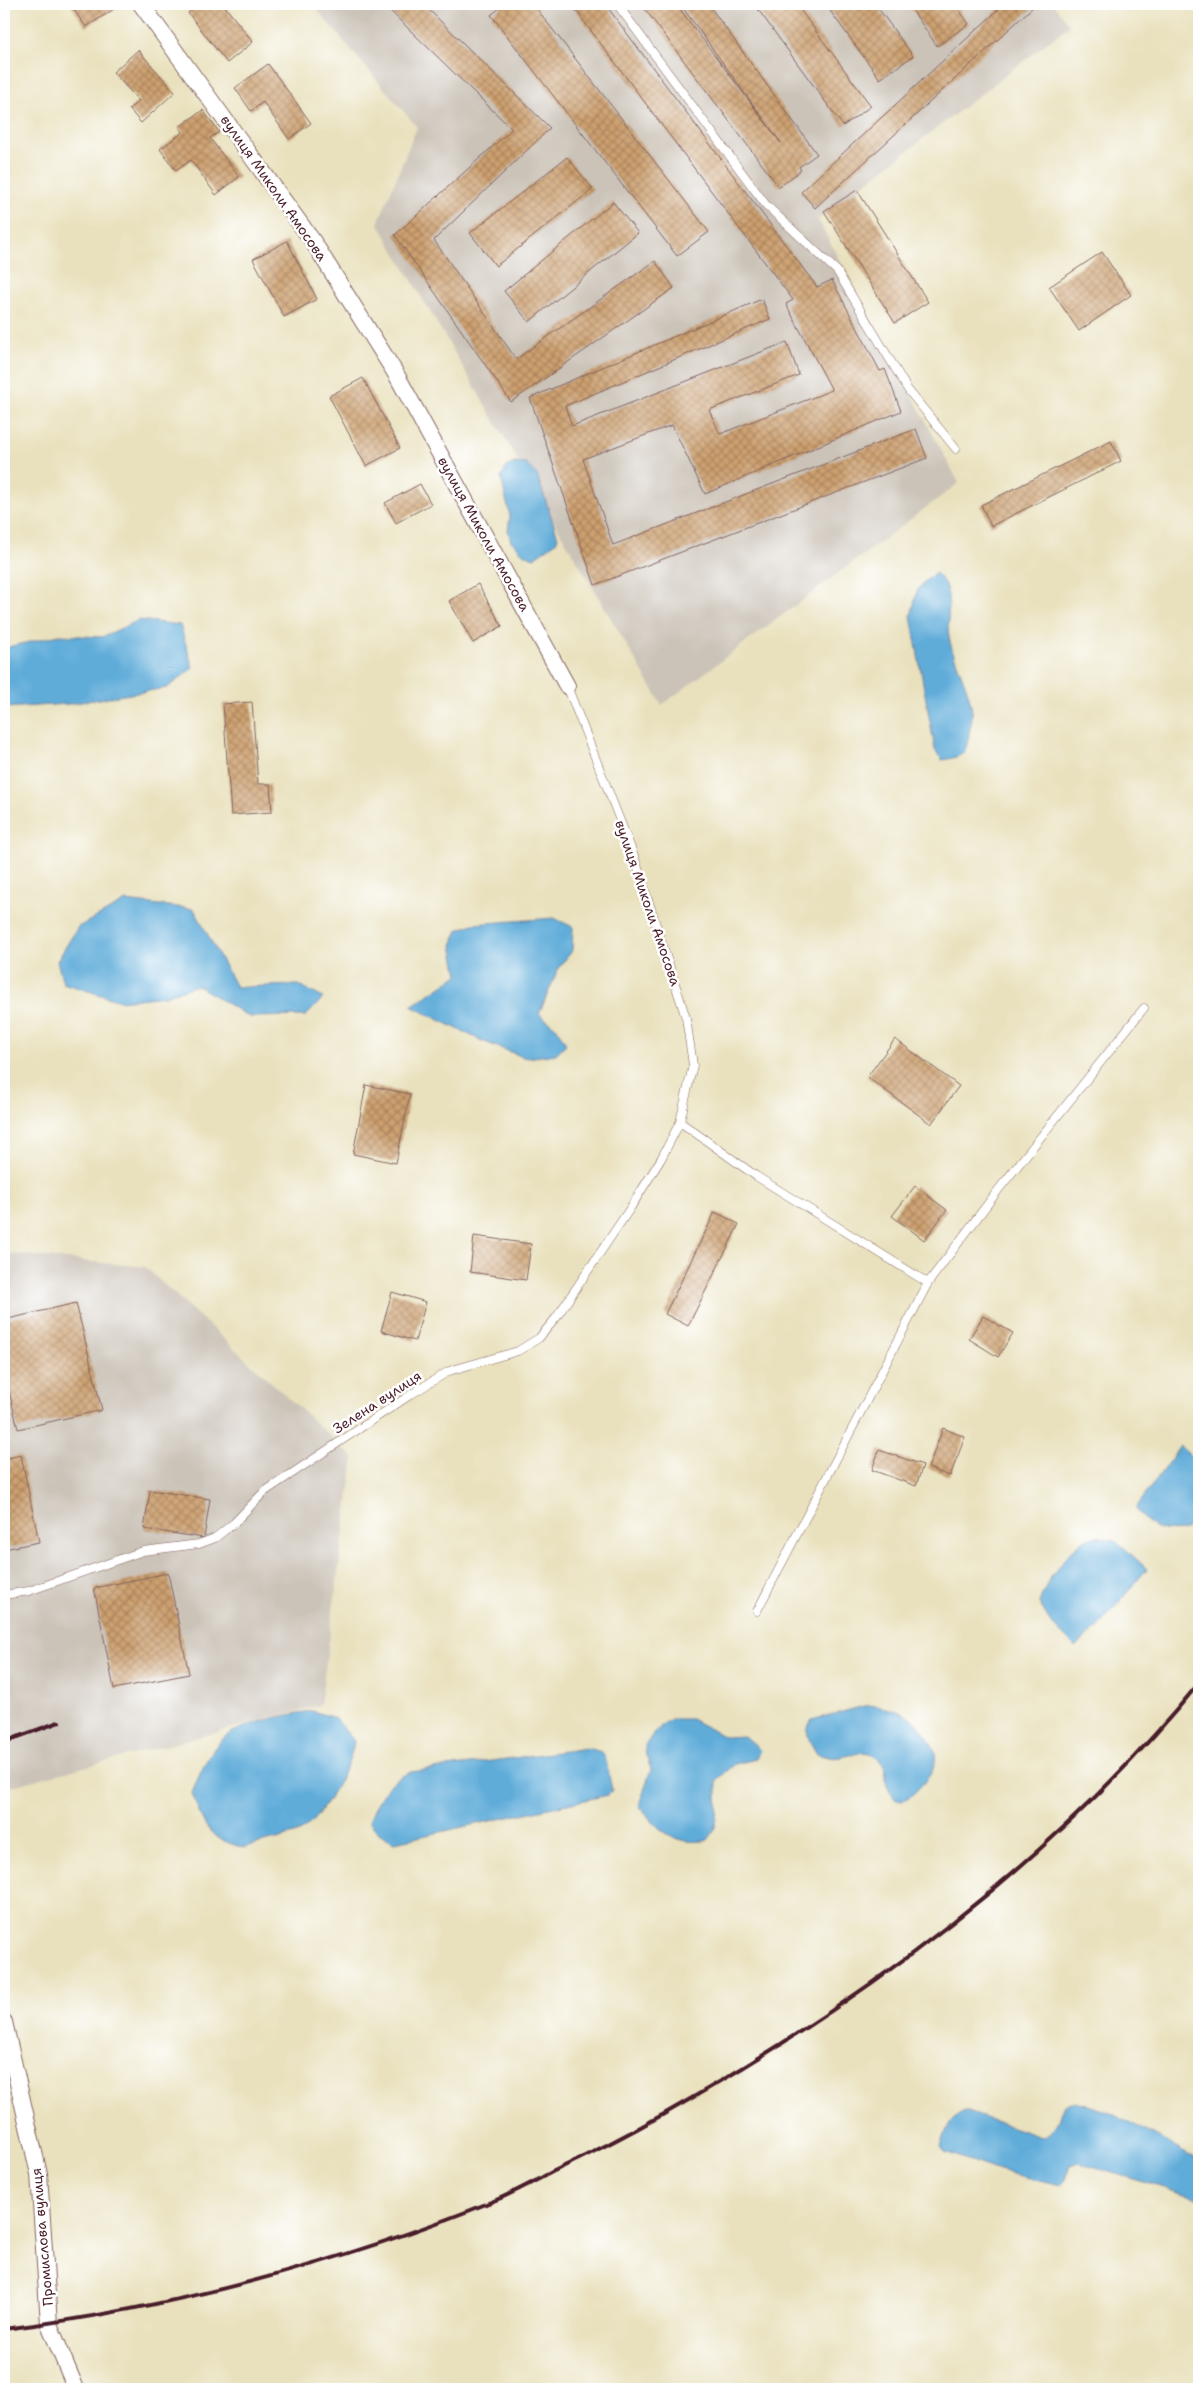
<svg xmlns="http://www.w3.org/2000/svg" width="1203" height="2393" viewBox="0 0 1203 2393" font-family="'Shantell Sans',sans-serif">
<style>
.industrial{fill:#cbc3b8}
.water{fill:#5facd9;stroke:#546682}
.building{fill:url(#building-cross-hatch)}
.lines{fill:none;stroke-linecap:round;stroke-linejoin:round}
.lane-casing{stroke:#82635e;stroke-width:9}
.street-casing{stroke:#82635e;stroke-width:18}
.lane{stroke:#fff;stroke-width:8}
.street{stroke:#fff;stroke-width:16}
.rail{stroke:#4a1f2b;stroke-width:4}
.labels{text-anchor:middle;stroke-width:5;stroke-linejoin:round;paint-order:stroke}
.street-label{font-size:14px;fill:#4a1f2b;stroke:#fff}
</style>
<defs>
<pattern id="building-cross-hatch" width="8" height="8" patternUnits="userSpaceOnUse" patternTransform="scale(1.25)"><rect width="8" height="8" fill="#cda06f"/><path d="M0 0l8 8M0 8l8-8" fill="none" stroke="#a8825b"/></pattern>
</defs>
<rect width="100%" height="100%" fill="#fff"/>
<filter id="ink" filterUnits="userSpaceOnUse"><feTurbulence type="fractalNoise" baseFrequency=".02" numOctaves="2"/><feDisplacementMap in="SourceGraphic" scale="10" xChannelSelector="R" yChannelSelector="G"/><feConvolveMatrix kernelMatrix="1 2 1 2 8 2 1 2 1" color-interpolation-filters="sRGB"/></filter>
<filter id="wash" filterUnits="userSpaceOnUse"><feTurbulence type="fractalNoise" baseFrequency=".0096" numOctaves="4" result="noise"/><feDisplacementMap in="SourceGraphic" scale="20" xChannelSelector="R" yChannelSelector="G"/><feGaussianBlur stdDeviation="1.12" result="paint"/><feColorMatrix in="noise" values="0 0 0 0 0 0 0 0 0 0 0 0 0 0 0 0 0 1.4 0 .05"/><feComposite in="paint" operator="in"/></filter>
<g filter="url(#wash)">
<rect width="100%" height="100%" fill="#e9e1bd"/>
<path class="industrial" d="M312 4H1053L1070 25 818 220 959 483 662 705 378 223 417 127Z
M4 1253 145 1267 354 1458 320 1705 4 1788Z"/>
<path class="water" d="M515 463 526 464 537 475 558 537 556 542 534 558 524 554 511 541 508 531 510 516 501 478 506 467Z
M936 573C957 592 944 616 950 642 956 665 969 687 972 711 973 718 970 727 969 734 968 740 967 747 964 752 959 758 948 759 942 760L935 750 911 616 917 591 925 581Z
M139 620 180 625 193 668 167 688 69 704 4 708V648L59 635 102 637Z
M126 901 194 909 236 987 299 985 323 998 306 1016 249 1017 197 985 165 996 120 1001 63 983 57 961 78 927Z
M554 918 573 927 572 951 559 967 539 1014 557 1028 566 1044 556 1054 526 1058 482 1041 411 1006 458 975 452 945 458 930 473 924Z
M1180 1446 1199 1464V1514L1185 1530C1159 1532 1151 1530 1136 1508Z
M1098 1536 1118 1542 1147 1569 1097 1628 1075 1647 1051 1623 1039 1603C1046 1581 1064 1555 1083 1541 1087 1538 1093 1538 1098 1536Z
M868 1705C883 1707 900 1710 913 1719 917 1722 920 1727 923 1731 941 1753 939 1768 919 1788 912 1795 907 1801 896 1800 887 1789 884 1782 886 1768 868 1745 865 1753 841 1757 834 1759 824 1756 817 1754 811 1743 802 1732 812 1720Z
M313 1711 335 1718 354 1741C352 1764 320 1822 299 1832 283 1839 262 1841 244 1848 206 1837 205 1828 192 1793 200 1773 209 1750 226 1736 243 1724 291 1713 313 1711Z
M671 1719H691L725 1737 744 1736 760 1750 756 1759 735 1764 717 1780C716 1802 722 1822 708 1840 676 1847 657 1829 639 1806L651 1769 646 1756 645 1745 662 1725Z
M587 1748 602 1752 605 1756 612 1790 608 1795 395 1842C383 1837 376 1832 369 1821 379 1798 387 1781 411 1772Z
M1070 2102C1102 2102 1170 2145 1199 2161V2198L1078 2163 1070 2166 1064 2182 1061 2185 999 2171 945 2152 941 2147C946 2131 949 2117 965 2111L1041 2137C1055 2134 1058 2117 1064 2105Z"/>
<g id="blocks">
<path class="building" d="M70 4H111L114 9 86 27Z
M200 4H223L253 42 227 63 188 13Z
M383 4H423L550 128 434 240 516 359 655 261 674 288 511 402 395 235 512 129Z
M505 4H533L709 232 677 256 491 15Z
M571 4H605L817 287 832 280 880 371 885 369 901 411 705 494 672 425 583 459 613 545 916 429 927 458 595 585 530 398 762 299 770 319 565 406 572 426 787 342 799 375 709 410 720 434 832 390 786 304 793 300Z
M641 4H676L781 143 680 4H708L817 154 799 167 801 170 779 187Z
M754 4H796L871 106 843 126Z
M825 4H875L913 56 880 79Z
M908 4H955L969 24 937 46Z
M999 4H1030L1033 7 815 208 801 192 1001 7Z
M138 50 175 92 141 123 129 109 139 101 113 72Z
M268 64 311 123 289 139 263 102 251 111 235 88Z
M203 110 219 132 210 138 239 177 216 195 191 160 176 171 160 149 183 132 179 127Z
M567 157 593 189 496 266 470 233Z
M857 190 928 302 895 323 824 211Z
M613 202 638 233 529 322 504 291Z
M287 241 317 299 284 317 253 259Z
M1102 252 1131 295 1079 331 1049 287Z
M363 378 400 448 366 466 329 396Z
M1111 441 1121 461 991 526 981 505Z
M420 484 431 504 396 523 385 503Z
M478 584 502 626 473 643 449 601Z
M252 702 258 784H270L272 812 231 815 223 704Z
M895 1039 959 1086 931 1124 867 1077Z
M366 1085 410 1094 396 1163 353 1154Z
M915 1186 947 1210 924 1240 892 1216Z
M715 1212 739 1224 688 1326 665 1314Z
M474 1236 531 1244 526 1280 470 1272Z
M392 1292 426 1302 415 1341 381 1331Z
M76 1303 102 1410 18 1429 4 1370V1320Z
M983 1316 1013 1333 998 1357 969 1339Z
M943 1428 965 1437 950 1476 928 1468Z
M879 1450 923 1465 916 1486 872 1470Z
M21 1455 39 1542 4 1549V1459Z
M150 1490 210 1499 204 1538 144 1529Z
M168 1573 189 1674 114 1689 94 1588Z"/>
</g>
</g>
<g filter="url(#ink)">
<use href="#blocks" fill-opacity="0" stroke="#82635e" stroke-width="1"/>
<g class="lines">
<defs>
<path id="lane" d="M617 4 766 205 837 271 908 390 956 449
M680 1122 756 1176 928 1283 999 1189 1144 1008
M4 1595 29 1591 143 1551 199 1544 215 1538 234 1523 264 1492 410 1395 449 1371 518 1351 539 1338 556 1318 631 1207 661 1159 680 1122 693 1065 686 1018 634 856 567 686
M757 1611 928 1283"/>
<path id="street" d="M141 4 312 240 396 374 567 686
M4 2022 39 2174 49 2324 76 2389"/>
</defs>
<use href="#lane" class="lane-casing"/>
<use href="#street" class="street-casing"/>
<use href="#lane" class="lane"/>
<use href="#street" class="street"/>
<path class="rail" d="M4 1742 59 1722
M4 2329C170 2309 341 2263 496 2200 515 2192 533 2182 552 2172 590 2154 627 2135 664 2114 860 2004 1056 1859 1199 1683"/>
</g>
</g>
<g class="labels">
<g class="street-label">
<text transform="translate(274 188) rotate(55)" y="5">вулиця Миколи Амосова</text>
<text transform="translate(484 534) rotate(61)" y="5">вулиця Миколи Амосова</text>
<text transform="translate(648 903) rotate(71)" y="5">вулиця Миколи Амосова</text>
<text transform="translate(377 1402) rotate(-33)" y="5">Зелена вулиця</text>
<text transform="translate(42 2237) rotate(-95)" y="5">Промислова вулиця</text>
</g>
</g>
<rect width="1203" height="2393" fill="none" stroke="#fff" stroke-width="20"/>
</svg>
